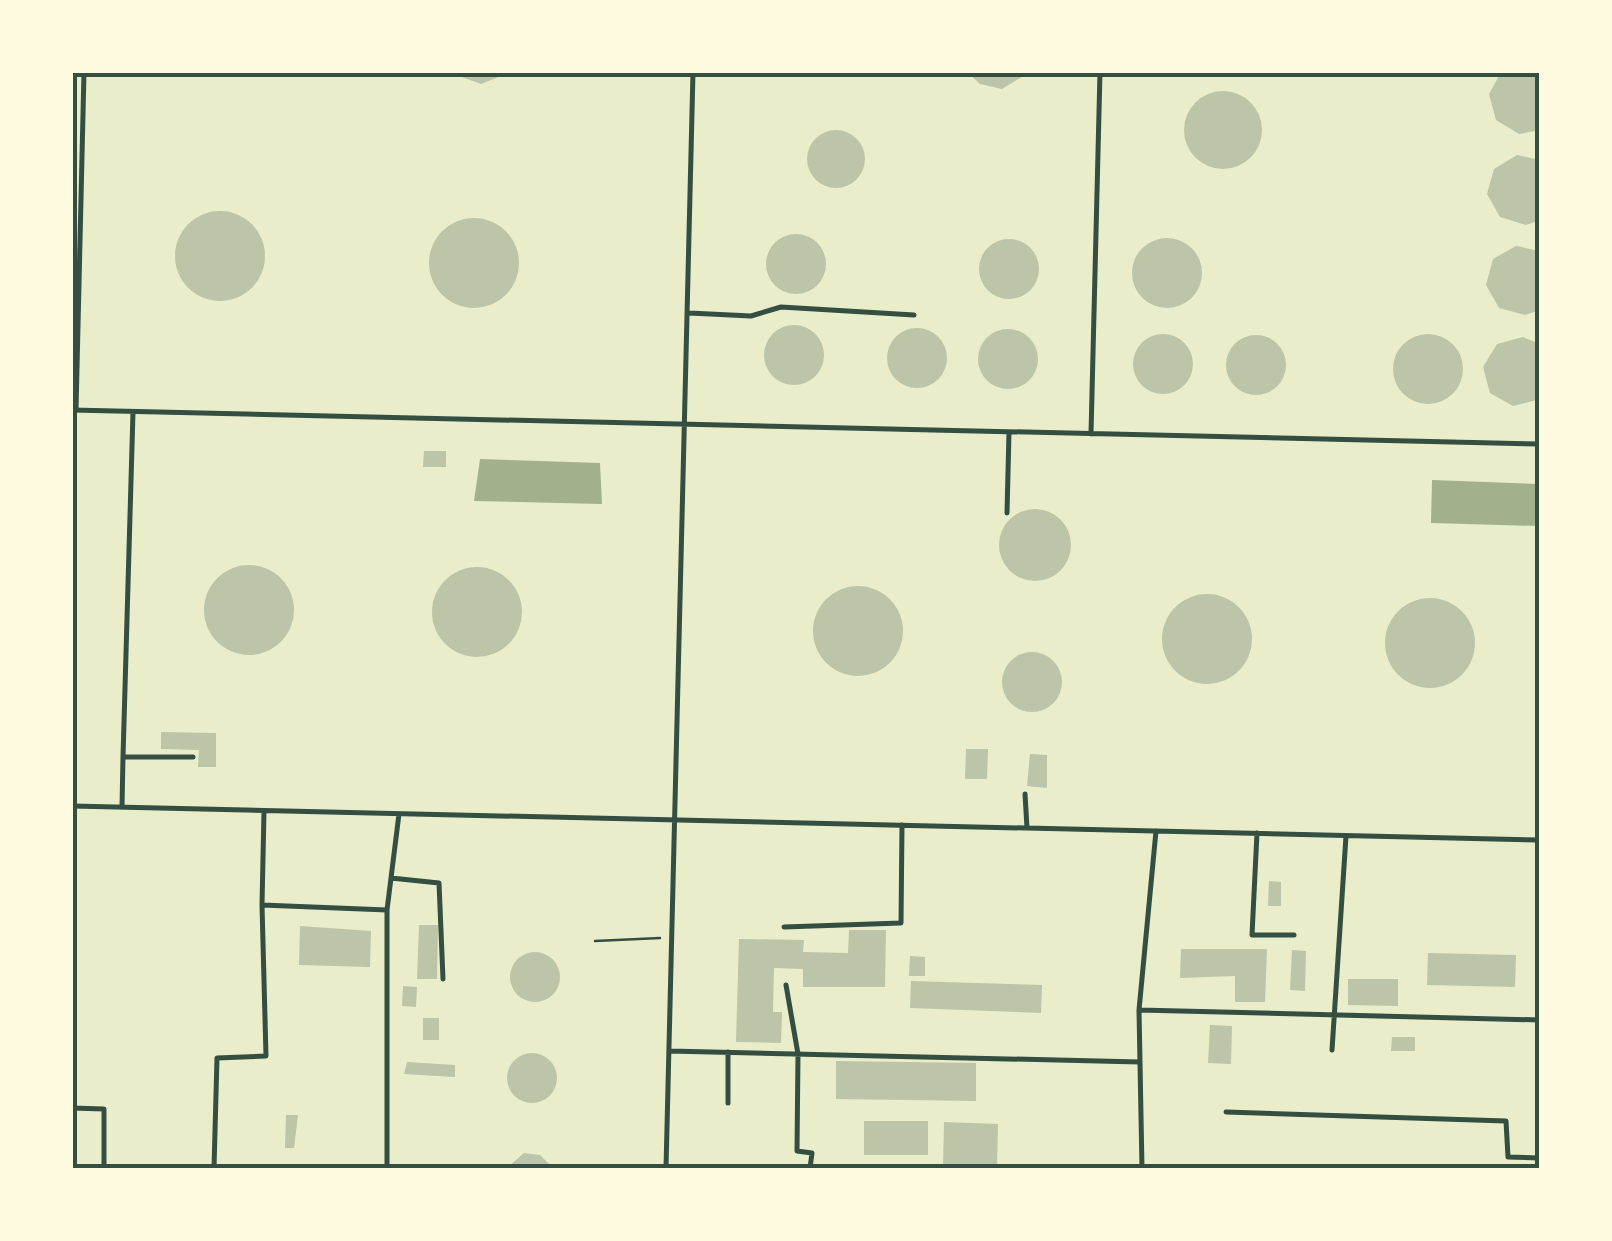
<svg xmlns="http://www.w3.org/2000/svg" width="1612" height="1241" viewBox="0 0 1612 1241" font-family="'Crimson Pro',serif">
<style>
.water{fill:#a3b18a}
.building{fill:#bcc5a7}
.lines{fill:none;stroke-linecap:round;stroke-linejoin:round}
.path{stroke:#344e41;stroke-width:2.5}
.service{stroke:#344e41;stroke-width:5}
.neatline{fill:none;stroke:#344e41;stroke-width:4}
</style>
<rect width="100%" height="100%" fill="#e9edc9"/>
<path class="water" d="M480 459 600 463 602 504 474 501Z
M1432 480 1539 484V526L1431 523Z"/>
<path class="building" d="M448 72H511L481 84Z
M967 72H1030L1002 89 980 84Z
M1501 72H1540V130L1519 134 1496 120 1489 94Z
M1184 130a39 39 0 1 1 78 0a39 39 0 1 1-78 0Z
M807 159a29 29 0 1 1 58 0a29 29 0 1 1-58 0Z
M1517 155 1540 160V220L1526 225 1500 217 1487 194 1494 169Z
M175 256a45 45 0 1 1 90 0a45 45 0 1 1-90 0Z
M429 263a45 45 0 1 1 90 0a45 45 0 1 1-90 0Z
M766 264a30 30 0 1 1 60 0a30 30 0 1 1-60 0Z
M1132 273a35 35 0 1 1 70 0a35 35 0 1 1-70 0Z
M979 269a30 30 0 1 1 60 0a30 30 0 1 1-60 0Z
M1516 246 1540 251V310L1525 315 1499 308 1486 285 1493 259Z
M764 355a30 30 0 1 1 60 0a30 30 0 1 1-60 0Z
M887 358a30 30 0 1 1 60 0a30 30 0 1 1-60 0Z
M978 359a30 30 0 1 1 60 0a30 30 0 1 1-60 0Z
M1133 364a30 30 0 1 1 60 0a30 30 0 1 1-60 0Z
M1393 369a35 35 0 1 1 70 0a35 35 0 1 1-70 0Z
M1226 365a30 30 0 1 1 60 0a30 30 0 1 1-60 0Z
M1523 337 1540 344V399L1513 406 1490 393 1483 367 1497 344Z
M424 451H446V467H423Z
M999 545a36 36 0 1 1 72 0a36 36 0 1 1-72 0Z
M204 610a45 45 0 1 1 90 0a45 45 0 1 1-90 0Z
M432 612a45 45 0 1 1 90 0a45 45 0 1 1-90 0Z
M813 631a45 45 0 1 1 90 0a45 45 0 1 1-90 0Z
M1162 639a45 45 0 1 1 90 0a45 45 0 1 1-90 0Z
M1385 643a45 45 0 1 1 90 0a45 45 0 1 1-90 0Z
M1002 682a30 30 0 1 1 60 0a30 30 0 1 1-60 0Z
M161 732 216 733V767H198L199 750 161 749Z
M966 749H988L987 779H965Z
M1030 754 1047 755V788L1027 786Z
M1269 881 1281 882V906H1268Z
M419 925H438L437 979H417Z
M300 926 371 931 370 967 299 965Z
M849 930H886L885 987H803V969L774 968 773 1012H782L781 1043 736 1042 739 939 804 940 803 952 848 953Z
M1181 949H1267L1265 1002H1235V976L1180 978Z
M1292 950 1306 951 1305 991 1290 990Z
M510 977a25 25 0 1 1 50 0a25 25 0 1 1-50 0Z
M1428 953 1516 955 1515 987 1427 985Z
M910 956 925 957V976H909Z
M1348 979H1398V1006L1348 1005Z
M911 981 1042 985 1041 1013 910 1008Z
M403 986 417 987 416 1007 402 1006Z
M423 1018H439V1040H423Z
M1210 1025 1232 1026 1231 1064 1208 1063Z
M1392 1037H1415V1051H1391Z
M507 1078a25 25 0 1 1 50 0a25 25 0 1 1-50 0Z
M836 1061 976 1063V1101L836 1099Z
M407 1062 455 1065V1077L404 1074Z
M286 1115H298L294 1148H285Z
M864 1121H928V1155H864Z
M944 1122 998 1124 997 1168H943Z
M524 1153 540 1155 553 1168H507Z"/>
<g class="lines">
<path class="path" d="M595 941 660 938"/>
<path class="service" d="M689 313 751 316 781 307 914 315
M72 410 1540 444
M76 410 84 72
M1091 434 1100 72
M1007 513 1009 432
M123 757 133 412
M1025 794 1027 828
M72 806 1540 840
M122 807 123 757H193
M264 811 262 905 387 910 399 814
M1257 833 1252 935H1294
M391 878 439 883 443 979
M784 927 901 923 902 825
M786 985 798 1054 797 1151 812 1153 810 1168
M1139 1010 1156 831
M1332 1050 1346 836
M669 1051 1140 1062
M728 1052V1103
M72 1108 104 1109V1168
M1226 1112 1506 1121 1508 1157 1540 1158
M214 1168 217 1058 266 1056 262 905
M387 1168V910
M666 1168 693 72
M1142 1168 1139 1010 1540 1020"/>
</g>
<rect width="1612" height="1241" fill="none" stroke="#fefae0" stroke-width="150"/>
<rect x="75" y="75" width="1462" height="1091" class="neatline"/>
</svg>
